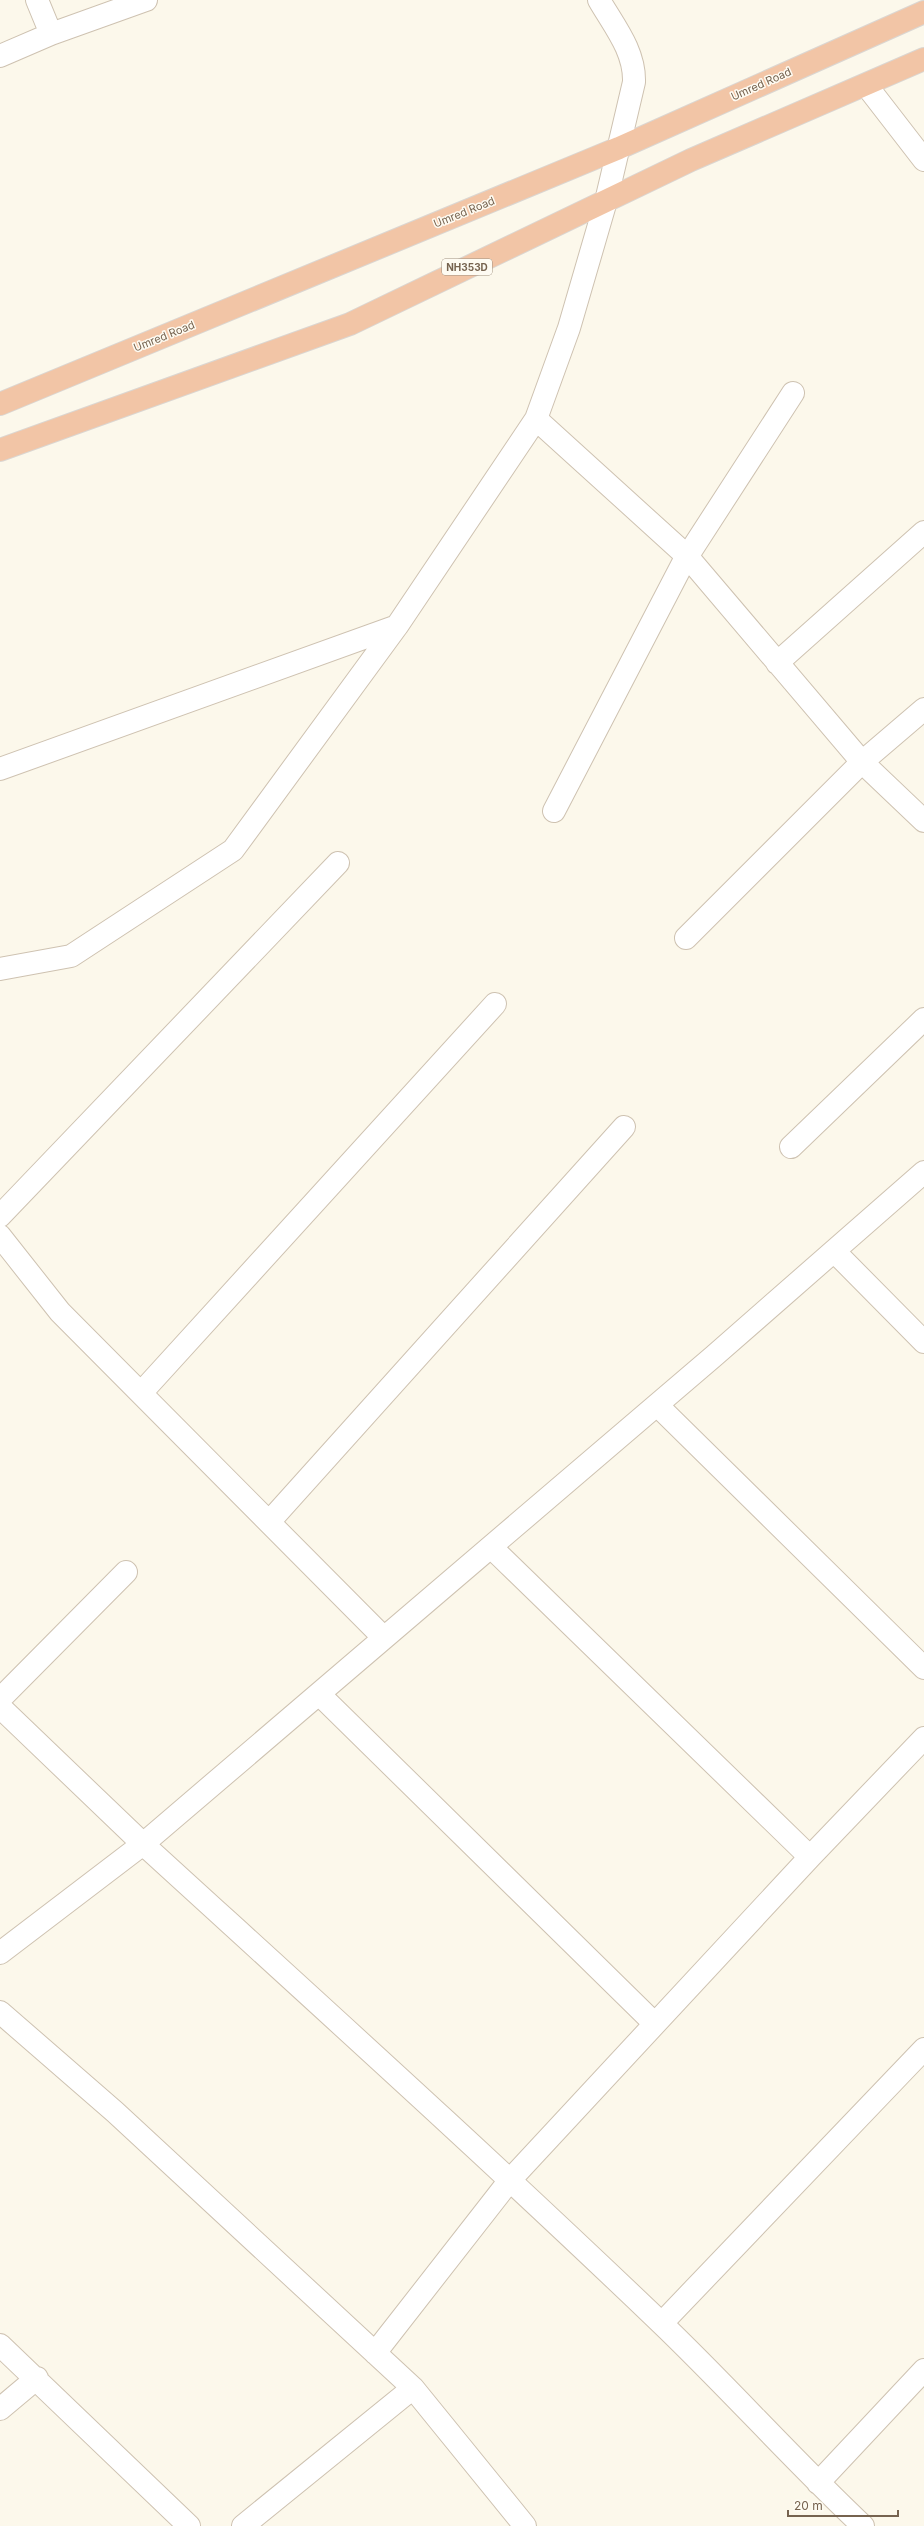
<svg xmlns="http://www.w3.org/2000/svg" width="924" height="2526" viewBox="0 0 924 2526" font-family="Inter,sans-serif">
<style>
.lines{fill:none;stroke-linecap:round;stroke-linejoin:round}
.street-casing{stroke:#cec2b1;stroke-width:24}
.highway-casing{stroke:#dbd6d1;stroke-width:24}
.street{stroke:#fff;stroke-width:22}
.highway{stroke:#f2c5a6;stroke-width:22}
.labels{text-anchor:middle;stroke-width:3;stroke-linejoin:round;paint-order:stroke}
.shield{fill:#fefbf2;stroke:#9f9180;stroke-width:1}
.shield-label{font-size:10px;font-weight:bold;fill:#76634f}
.street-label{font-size:11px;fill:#76634f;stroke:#fefbf2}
</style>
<rect width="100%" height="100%" fill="#fcf8eb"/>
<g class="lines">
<defs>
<path id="street" d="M51 34 146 0
M0 56 51 34 37 0
M866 85 924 160
M536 419 687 556 862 762 924 821
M777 663 924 532
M0 769 397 626
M554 811 683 563 793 393
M686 938 862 762 924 709
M0 969 71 956 233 850 397 626 536 419 569 328 606 201 634 82C635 51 614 26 599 0
M791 1147 924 1019
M0 1216 338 863
M0 1236 60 1312 384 1638
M834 1251 924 1342
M141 1393 495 1004
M657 1405 924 1668
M269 1522 624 1127
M491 1547 810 1857
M319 1694 654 2023
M0 1699 126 1572
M0 1707 143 1844 0 1953
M0 2012 115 2112 413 2388 525 2526
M662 2323 924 2049
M0 2345 189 2526
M375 2353 510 2180 810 1857 924 1738
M0 2409 37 2378
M818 2483 924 2370
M243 2526 413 2388
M863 2526C793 2460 729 2388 659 2321 490 2159 316 2002 143 1844L714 1356 924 1172"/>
<path id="highway" d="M0 404 619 148 924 12
M0 450 350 324 691 160 924 59"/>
</defs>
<use href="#street" class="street-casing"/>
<use href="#highway" class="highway-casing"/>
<use href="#street" class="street"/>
<use href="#highway" class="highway"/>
</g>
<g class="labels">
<rect class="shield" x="442" y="259" width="50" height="16" rx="3"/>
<g class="shield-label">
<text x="467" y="271">NH353D</text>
</g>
<g class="street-label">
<text transform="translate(761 84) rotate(-24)" y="4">Umred Road</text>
<text transform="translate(464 212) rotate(-22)" y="4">Umred Road</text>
<text transform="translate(164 336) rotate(-22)" y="4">Umred Road</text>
</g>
</g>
<path d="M788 2510v6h110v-6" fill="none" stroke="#76634f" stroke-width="2"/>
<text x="794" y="2510" font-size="12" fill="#76634f" stroke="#fefbf2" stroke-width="3" paint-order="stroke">20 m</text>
</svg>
